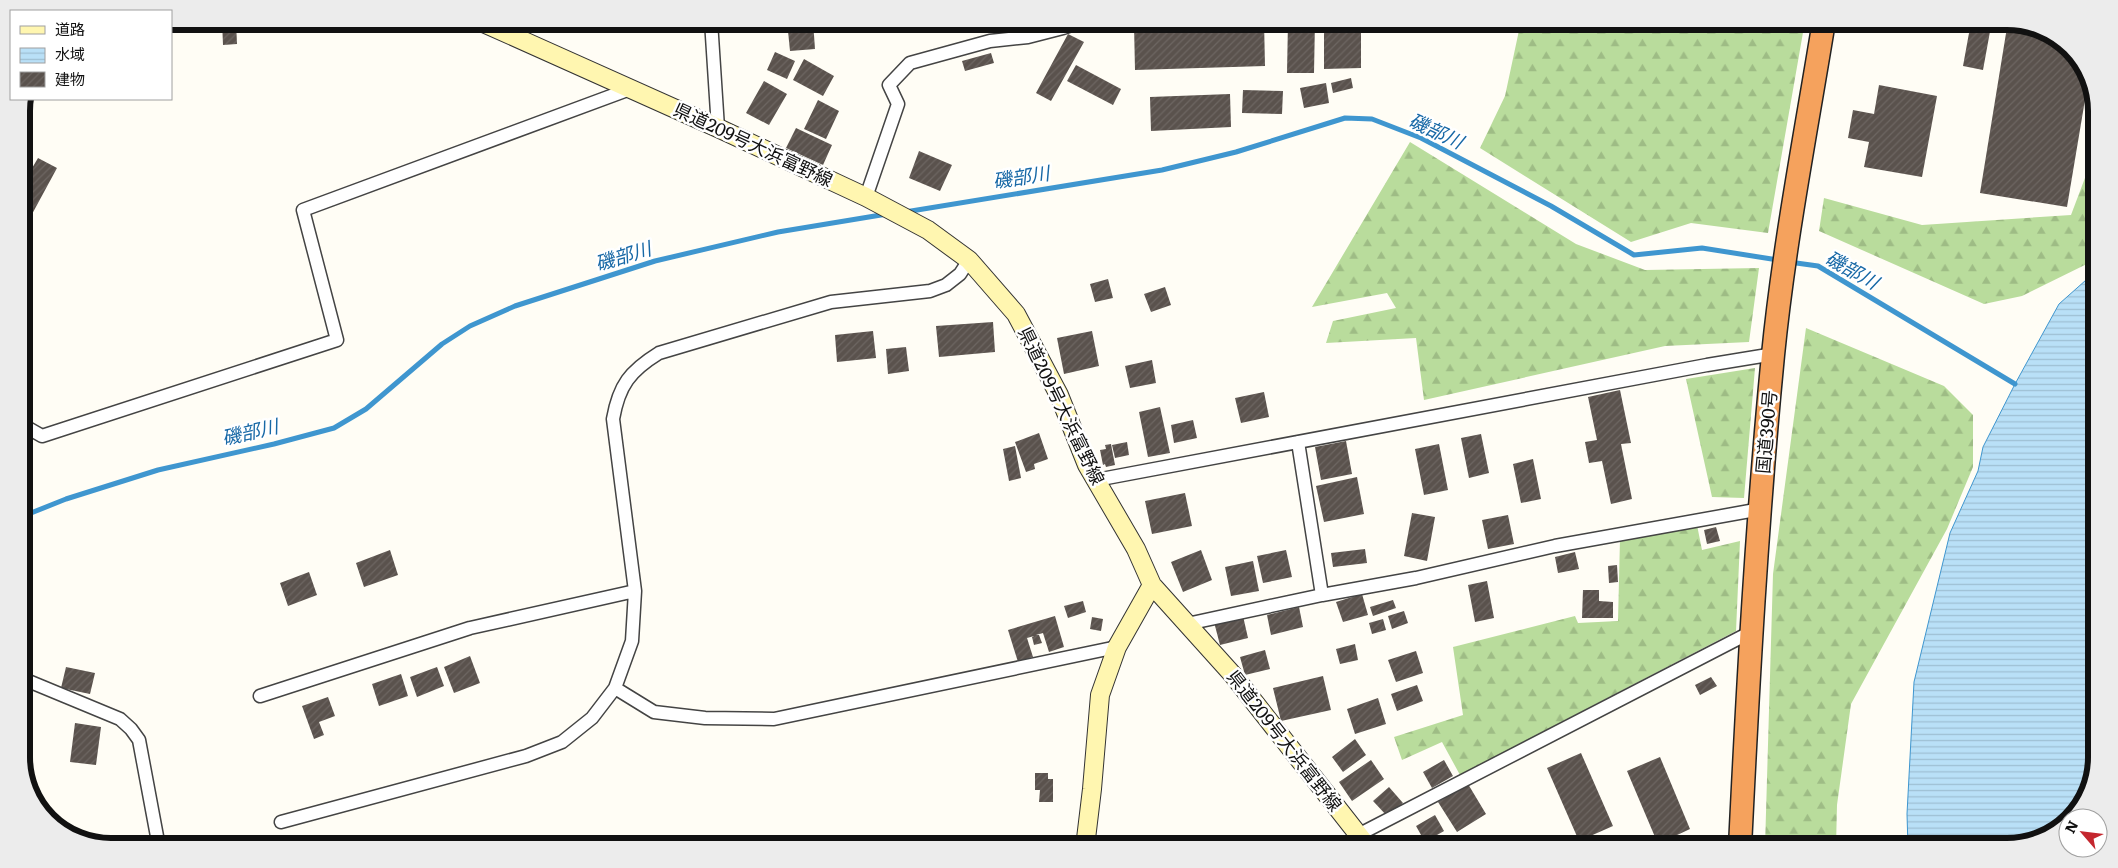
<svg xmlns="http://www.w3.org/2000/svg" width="2118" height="868" viewBox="0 0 2118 868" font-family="Literata,'Noto Sans JP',serif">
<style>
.forest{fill:url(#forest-firs)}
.water{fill:url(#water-rules);stroke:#3f96cf}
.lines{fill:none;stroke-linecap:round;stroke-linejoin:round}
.stream{stroke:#3f96cf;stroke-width:5}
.building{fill:url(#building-hatch)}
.street-casing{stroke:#444;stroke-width:15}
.secondary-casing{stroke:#333;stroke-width:20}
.highway-casing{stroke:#222;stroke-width:25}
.street{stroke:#fff;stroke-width:12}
.secondary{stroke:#fff6b0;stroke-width:18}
.highway{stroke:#f5a25d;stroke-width:22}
.labels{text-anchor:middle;stroke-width:5;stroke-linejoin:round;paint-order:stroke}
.street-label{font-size:18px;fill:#111;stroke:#fff}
.water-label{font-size:19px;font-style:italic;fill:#1768a6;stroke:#fff}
.rim{fill:none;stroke:#111;stroke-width:6}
</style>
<defs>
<pattern id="forest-firs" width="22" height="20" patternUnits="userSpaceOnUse" patternTransform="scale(1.25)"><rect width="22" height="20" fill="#b9dc9c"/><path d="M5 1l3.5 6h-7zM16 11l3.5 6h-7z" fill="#9ebc85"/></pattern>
<pattern id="water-rules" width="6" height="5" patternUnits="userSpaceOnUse" patternTransform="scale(1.25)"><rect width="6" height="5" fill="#b9e0f7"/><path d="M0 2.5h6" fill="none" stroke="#9ebfd3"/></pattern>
<pattern id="building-hatch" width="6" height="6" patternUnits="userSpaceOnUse" patternTransform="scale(1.25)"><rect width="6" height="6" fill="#5a524d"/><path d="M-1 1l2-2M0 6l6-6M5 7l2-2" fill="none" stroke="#6d6662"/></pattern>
</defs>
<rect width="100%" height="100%" fill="#fffdf5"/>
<path class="forest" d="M1521 21H1565L1564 28 1648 26 1649 21H1805L1768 233 1691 223 1631 242 1480 148 1505 96Z
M1410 142 1576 244 1645 270 1759 268 1749 342 1665 346 1424 400 1416 338 1326 343 1333 321 1396 308 1387 293 1312 307Z
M2097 146V259L2022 296 1984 304 1819 231 1824 198 1922 225 2071 215Z
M1806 328 1944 386 1973 415V467L1947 529 1851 704 1837 805 1836 847H1765L1773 574Z
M1755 368 1744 498 1712 497 1686 379Z
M1697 525 1702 550 1740 541 1736 631 1460 775 1442 742 1402 760 1394 737 1463 715 1453 647 1575 616 1578 623 1618 621 1620 539Z"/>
<path class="water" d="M2097 275V757L2090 791 2057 831 2007 847H1908L1907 814 1914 682 1950 533 1978 471 1983 447 2015 384 2059 304 2086 280Z"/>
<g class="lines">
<path class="stream" d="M905 212 1162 170 1236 152 1345 118 1372 119 1421 138 1551 206 1634 255 1702 248 1778 260
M1789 262 1818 266 2015 384
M21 517 66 499 158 470 274 444 334 428 366 409 442 344 470 326 515 306 655 261 778 232 887 214"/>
</g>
<path class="building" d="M222 21H236L237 44 223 45Z
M787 21H813L815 49 790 51Z
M1264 21 1265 66 1135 70 1134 25Z
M1288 21H1315L1314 73H1287Z
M1324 21H1361V68L1324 69Z
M2008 21 2041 28 2078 57 2088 82 2067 207 1980 193Z
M1971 22 1991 26 1983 70 1963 66Z
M1068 34 1084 42 1051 101 1036 93Z
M775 52 795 61 787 79 767 70Z
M991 53 994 63 965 71 962 61Z
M804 59 834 76 823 96 793 80Z
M1076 65 1121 89 1113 105 1067 81Z
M1351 78 1353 88 1333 93 1331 83Z
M764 81 787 94 769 125 746 113Z
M1326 83 1329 103 1304 108 1300 88Z
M1879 85 1937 96 1922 177 1864 167 1869 142 1848 138 1853 110 1874 114Z
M1243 90 1283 91 1282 114 1242 113Z
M1230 94 1231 127 1151 131 1150 97Z
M818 100 839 111 826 139 804 129Z
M796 128 832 145 823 165 786 148Z
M919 151 952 165 940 191 909 178Z
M38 158 57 168 31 216 21 211V187Z
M1108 279 1113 298 1095 302 1090 284Z
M1165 287 1171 305 1151 312 1144 294Z
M993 322 995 352 939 357 936 326Z
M873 331 876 358 837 362 835 335Z
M1092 331 1099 366 1064 374 1057 338Z
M906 347 909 371 888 374 886 349Z
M1152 360 1156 383 1130 388 1125 366Z
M1620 390 1631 443 1621 444 1632 499 1611 504 1602 461 1589 463 1585 442 1597 440 1588 397Z
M1264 392 1269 417 1241 423 1235 398Z
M1160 407 1170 453 1148 457 1139 412Z
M1193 420 1197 438 1174 443 1171 425Z
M1039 433 1048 459 1034 464 1035 469 1026 472 1015 442Z
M1481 434 1489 473 1469 478 1461 438Z
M1346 441 1352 474 1321 480 1315 447Z
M1127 442 1129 455 1115 458 1112 445Z
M1111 444 1115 465 1106 467 1105 464 1103 465 1100 450 1106 449 1105 445Z
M1439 444 1448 490 1424 495 1415 449Z
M1015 446 1021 478 1009 481 1003 449Z
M1533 459 1541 499 1521 503 1513 464Z
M1357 477 1364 514 1324 522 1316 486Z
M1185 493 1192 526 1152 534 1145 501Z
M1412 513 1435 517 1427 561 1404 556Z
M1508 515 1514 544 1488 549 1482 520Z
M1716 527 1720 541 1707 544 1704 530Z
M1365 549 1367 563 1333 567 1331 553Z
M390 550 398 575 364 587 356 563Z
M1201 550 1212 580 1183 592 1171 562Z
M1286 550 1292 577 1263 583 1257 556Z
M1575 552 1579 569 1558 573 1555 557Z
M1253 561 1259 591 1231 596 1225 567Z
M1617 565 1618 582 1609 583 1608 566Z
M309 572 317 595 288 606 280 583Z
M1487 581 1494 618 1475 622 1468 585Z
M1583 590H1599V601L1613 602V618H1582Z
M1362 594 1368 615 1343 622 1336 602Z
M1393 600 1396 608 1373 616 1370 607Z
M1083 601 1086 612 1068 618 1064 606Z
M1299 607 1303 627 1271 635 1267 615Z
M1404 611 1408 623 1392 629 1388 616Z
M1055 616 1064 647 1049 652 1043 633 1036 635H1039L1042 643 1034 645 1032 637 1034 636 1027 638 1033 657 1018 662 1008 630Z
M1243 616 1248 638 1220 645 1214 622Z
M1092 617 1103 619 1101 631 1090 629Z
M1383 619 1386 630 1372 634 1369 623Z
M1355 644 1358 660 1340 664 1336 649Z
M1265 650 1270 669 1245 675 1240 657Z
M1416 651 1423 673 1396 682 1388 660Z
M470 656 480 683 454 693 444 667Z
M66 667 95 673 90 694 61 688Z
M437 667 444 686 417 697 410 677Z
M401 674 408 696 379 706 372 684Z
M1323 676 1331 710 1281 721 1273 688Z
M1711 677 1717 686 1700 695 1695 685Z
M1417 685 1423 701 1397 711 1391 694Z
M328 697 335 716 319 722 324 735 314 739 302 706Z
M1378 698 1386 724 1355 734 1347 709Z
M75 723 101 727 96 765 70 762Z
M1355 739 1366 755 1343 772 1332 757Z
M1581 753 1613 826 1579 841 1547 768Z
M1660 757 1690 829 1658 844 1627 771Z
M1371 760 1384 779 1352 801 1339 782Z
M1444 760 1453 776 1432 788 1423 772Z
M1035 773H1048V779H1053V802H1039L1040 790H1035Z
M1468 784 1486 814 1457 832 1438 802Z
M1389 787 1403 803 1388 817 1373 801Z
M1435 815 1444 831 1425 842 1416 826Z
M1540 838 1544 847H1520Z"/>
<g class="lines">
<defs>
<path id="street" d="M711 21 718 128
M866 197 898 104 889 85 910 63 990 41 1028 37 1063 28 1083 21
M21 424 42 436 337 340 303 210 630 89
M1298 442 1322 595
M1096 480 1707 365 1774 354
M1187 624 1322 595 1416 578 1555 546 1761 509
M21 678 120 719 131 729 139 740 159 847
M615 688 654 712 705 718 774 719 1117 647
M260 696 470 628 635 591
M281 822 526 756 562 742 592 718 615 688 632 641 635 591 613 419C619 385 630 371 659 353L831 302 930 291 946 285 960 274 969 260
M1358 835 1751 632"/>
<path id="secondary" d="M479 21 718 128 866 197 928 230 969 260 1016 314 1059 395 1087 465 1136 549 1152 585 1233 675 1368 847
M1085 847 1092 789 1100 695 1117 647 1152 585"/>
<path id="highway" d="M1740 847C1748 683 1757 519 1773 355 1784 244 1806 132 1824 21"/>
</defs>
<use href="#street" class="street-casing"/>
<use href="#secondary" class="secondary-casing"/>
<use href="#highway" class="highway-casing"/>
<use href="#street" class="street"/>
<use href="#secondary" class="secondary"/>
<use href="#highway" class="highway"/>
</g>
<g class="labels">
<g class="street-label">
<text transform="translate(753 145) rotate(25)" y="6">県道209号大浜富野線</text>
<text transform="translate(1061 406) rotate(64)" y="6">県道209号大浜富野線</text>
<text transform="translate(1767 432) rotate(-85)" y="6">国道390号</text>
<text transform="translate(1284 741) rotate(52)" y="6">県道209号大浜富野線</text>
</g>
<g class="water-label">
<text transform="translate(1436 131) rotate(25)" y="7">磯部川</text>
<text transform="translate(1021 177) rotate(-9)" y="7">磯部川</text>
<text transform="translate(623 256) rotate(-17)" y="7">磯部川</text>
<text transform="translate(1852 270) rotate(29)" y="7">磯部川</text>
<text transform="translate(250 432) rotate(-13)" y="7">磯部川</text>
</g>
</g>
<path d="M0 0H2118V868H0ZM111 30H2007A81 81 0 0 1 2088 111V757A81 81 0 0 1 2007 838H111A81 81 0 0 1 30 757V111A81 81 0 0 1 111 30Z" fill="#ececec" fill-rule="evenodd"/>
<path class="rim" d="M111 30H2007A81 81 0 0 1 2088 111V757A81 81 0 0 1 2007 838H111A81 81 0 0 1 30 757V111A81 81 0 0 1 111 30Z"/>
<rect x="10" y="10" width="162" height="90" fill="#ffffff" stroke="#a0a0a0"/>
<rect x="20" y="26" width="25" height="8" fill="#fff6b0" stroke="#a0a0a0"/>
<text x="55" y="35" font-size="15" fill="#111111">道路</text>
<rect x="20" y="48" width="25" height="15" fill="url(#water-rules)" stroke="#a0a0a0"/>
<text x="55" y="60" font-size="15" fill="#111111">水域</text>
<rect x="20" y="72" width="25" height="15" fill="url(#building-hatch)" stroke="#a0a0a0"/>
<text x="55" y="85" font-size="15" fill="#111111">建物</text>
<g transform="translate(2083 833) rotate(298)"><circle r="24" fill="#ffffff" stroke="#a0a0a0"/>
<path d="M0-4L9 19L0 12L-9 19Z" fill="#c4262e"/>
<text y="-8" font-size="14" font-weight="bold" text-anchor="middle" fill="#111111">N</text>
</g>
</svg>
